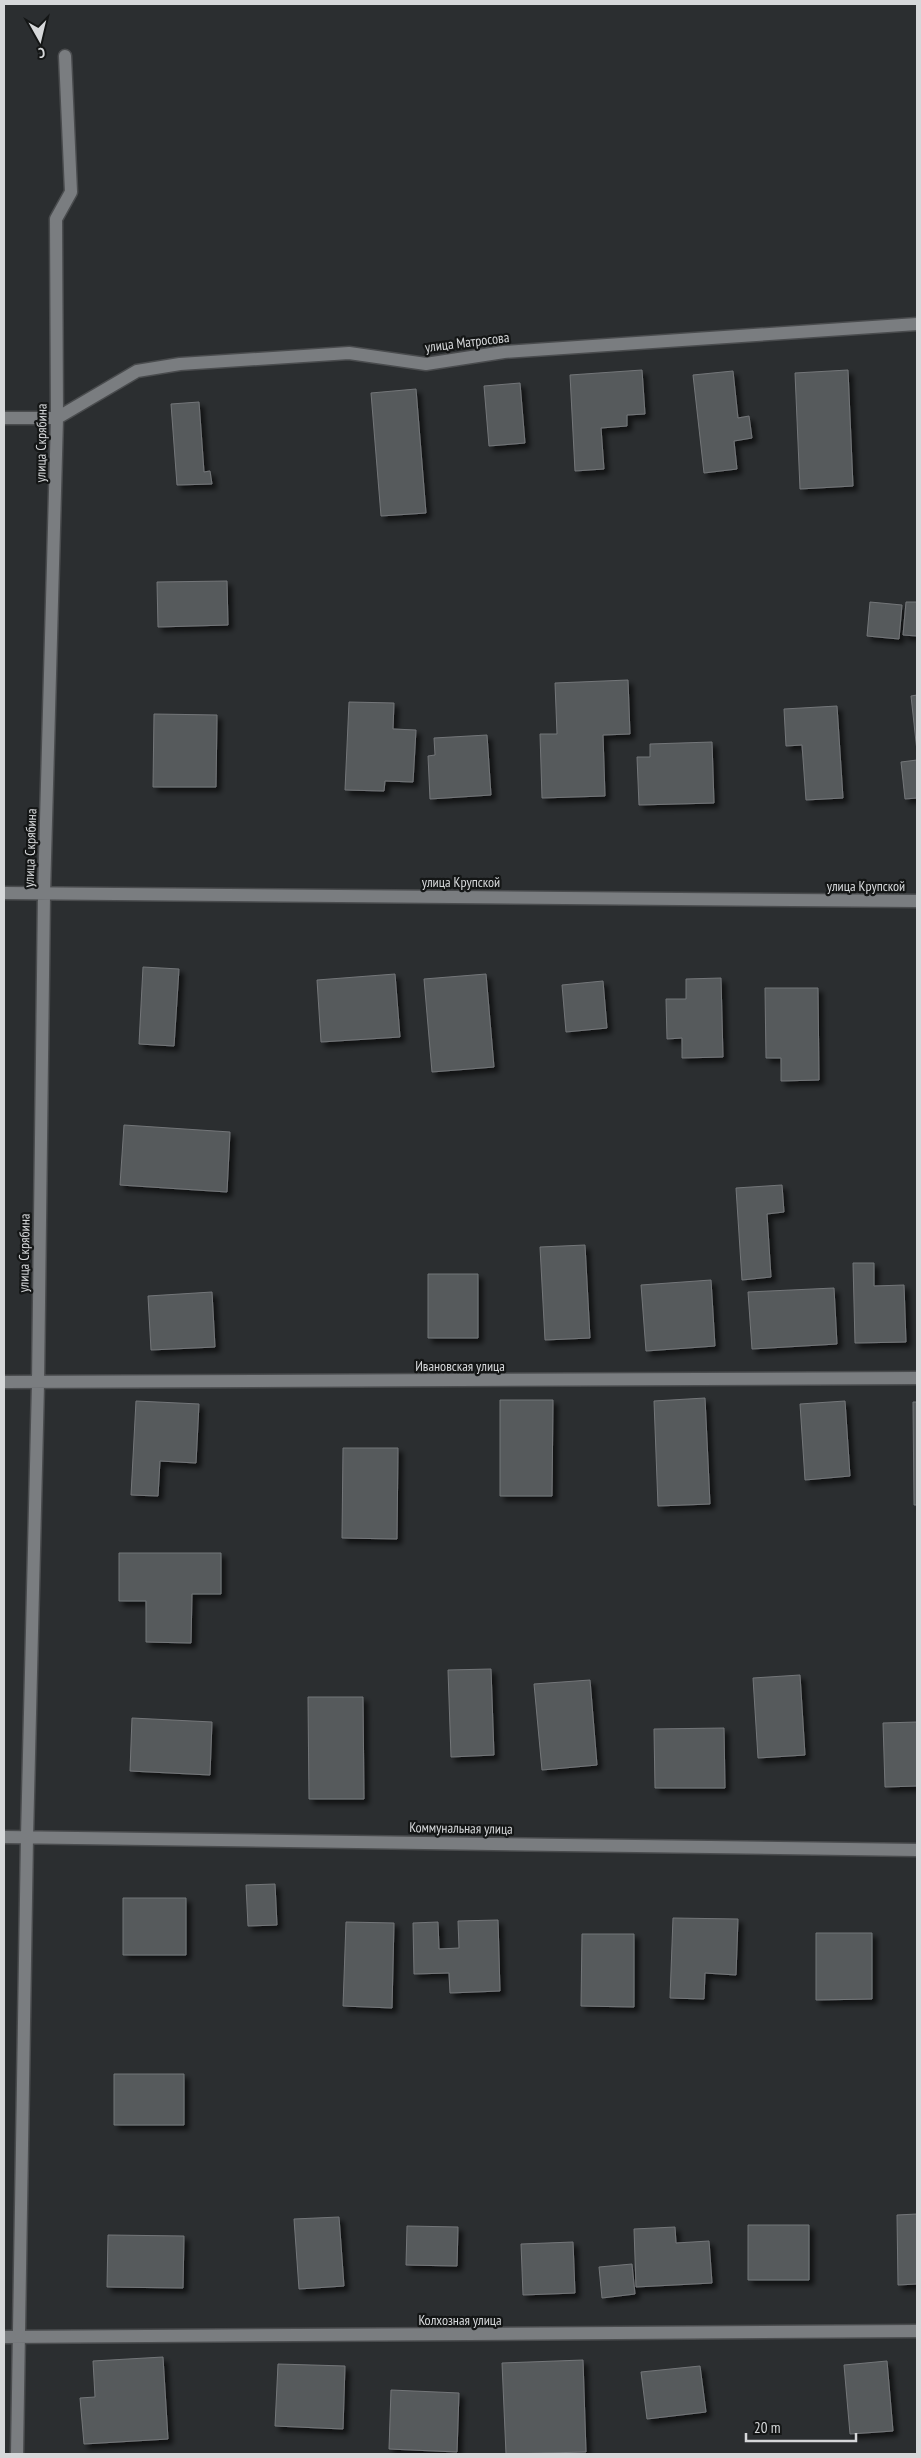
<svg xmlns="http://www.w3.org/2000/svg" width="921" height="2458" viewBox="0 0 921 2458" font-family="'PT Sans Narrow',sans-serif">
<style>
.building{fill:#575a5c;stroke:#737679;filter:url(#shadow)}
.lines{fill:none;stroke-linecap:round;stroke-linejoin:round}
.street-casing{stroke:#4a4c4e;stroke-width:15}
.street{stroke:#7a7d80;stroke-width:12}
.labels{text-anchor:middle;stroke-width:4.5;stroke-linejoin:round;paint-order:stroke}
.street-label{font-size:14px;fill:#d6d8da;stroke:#141616}
</style>
<defs>
<filter id="shadow"><feDropShadow dx="4.5" dy="4.5" stdDeviation="2.5" flood-color="#0009"/></filter>
</defs>
<rect width="100%" height="100%" fill="#2b2e30"/>
<path class="building" d="M642 370 645 414 627 415V426L601 428 604 469 575 471 570 375Z
M848 370 853 486 800 489 795 373Z
M733 371 738 418 749 416 752 438 734 441 737 469 704 473 693 375Z
M520 383 525 443 489 446 484 386Z
M416 389 426 513 381 516 371 393Z
M199 402 204 472 210 471 212 484 177 485 171 404Z
M227 581 228 625 158 627 157 582Z
M870 602 902 605 899 639 867 636Z
M906 602H917V636L903 635Z
M628 680 630 734 603 735 605 796 542 798 540 734H557L555 683Z
M917 695V751L911 696Z
M349 702 394 703 393 729 416 730 413 782 385 781 384 791 345 790Z
M837 706 843 798 806 800 802 745 786 746 784 709Z
M154 714 217 715 216 787H153Z
M487 735 491 795 430 799 428 756 435 755 434 738Z
M712 742 714 803 639 805 637 757H650V744Z
M917 760V798L905 799 901 762Z
M143 967 179 969 174 1046 139 1044Z
M395 974 400 1037 321 1042 317 980Z
M486 974 494 1067 432 1072 424 979Z
M721 978 723 1057 682 1058V1038L667 1039 666 999H686V979Z
M603 981 607 1028 566 1032 562 985Z
M765 988H818L819 1080 781 1081V1058H766Z
M124 1125 230 1132 227 1192 120 1185Z
M782 1185 784 1212 767 1214 771 1277 742 1280 736 1188Z
M585 1245 590 1338 545 1340 540 1247Z
M853 1263H874V1286L904 1285 906 1342 855 1343Z
M428 1274H478V1338H428Z
M711 1280 715 1346 646 1351 641 1285Z
M834 1288 837 1344 752 1349 748 1292Z
M212 1292 215 1347 151 1350 148 1296Z
M705 1398 710 1504 658 1506 654 1401Z
M500 1400H553L552 1496H500Z
M136 1401 199 1404 196 1463 160 1461 158 1496 131 1495Z
M845 1401 850 1476 805 1480 800 1404Z
M913 1402H917V1505H914Z
M343 1448H398L397 1539 342 1538Z
M119 1553H221V1594H192L191 1643 146 1642V1601H119Z
M491 1669 494 1755 451 1757 448 1670Z
M800 1675 805 1755 758 1758 753 1678Z
M590 1680 597 1765 542 1770 534 1684Z
M308 1697H363L364 1799H309Z
M132 1718 212 1722 210 1775 130 1771Z
M917 1722V1786L885 1787 883 1723Z
M724 1728 725 1788H655L654 1729Z
M275 1884 277 1925 248 1926 246 1885Z
M123 1898H186V1955H123Z
M673 1918 738 1919 736 1975 705 1973 704 1999 670 1998Z
M498 1920 500 1991 450 1993 449 1973 414 1974 413 1923 438 1922 439 1949 459 1948 458 1921Z
M346 1922 394 1923 392 2008 343 2006Z
M816 1933H872V1999L816 2000Z
M582 1934H634V2007L581 2006Z
M114 2074H184V2125H114Z
M917 2214V2284L898 2285 897 2215Z
M339 2217 344 2286 299 2289 294 2219Z
M748 2225H809V2280H748Z
M407 2226 458 2227 457 2266 406 2265Z
M675 2227 676 2243 709 2241 712 2283 636 2287 634 2229Z
M108 2235 184 2236 183 2288 107 2287Z
M573 2242 575 2293 523 2295 521 2244Z
M632 2264 635 2294 602 2298 599 2267Z
M163 2357 168 2439 84 2444 80 2398 95 2397 93 2361Z
M583 2360 586 2452 506 2454 502 2363Z
M887 2361 893 2431 850 2434 844 2365Z
M278 2364 345 2366 343 2429 275 2426Z
M700 2366 706 2412 647 2419 641 2372Z
M391 2390 459 2393 457 2452 389 2449Z"/>
<g class="lines">
<defs>
<path id="street" d="M4 418H57L137 371 180 364 349 353 426 364 504 352 917 324
M4 893 917 901
M4 1382 917 1378
M4 1837 917 1850
M4 2337 917 2331
M17 2454 27 1837 38 1384 44 894 57 418 56 219 71 192 65 56"/>
</defs>
<use href="#street" class="street-casing"/>
<use href="#street" class="street"/>
</g>
<g class="labels">
<g class="street-label">
<text transform="translate(467 342) rotate(-7)" y="5">улица Матросова</text>
<text transform="translate(41 443) rotate(-89)" y="5">улица Скрябина</text>
<text transform="translate(30 848) rotate(-88)" y="5">улица Скрябина</text>
<text x="461" y="887">улица Крупской</text>
<text x="866" y="891">улица Крупской</text>
<text transform="translate(24 1253) rotate(-89)" y="5">улица Скрябина</text>
<text x="460" y="1371">Ивановская улица</text>
<text transform="translate(461 1828) rotate(1)" y="5">Коммунальная улица</text>
<text x="460" y="2325">Колхозная улица</text>
</g>
</g>
<rect width="921" height="2458" fill="none" stroke="#d6d8da" stroke-width="10"/>
<g transform="translate(40 40) rotate(172)" stroke="#141616" stroke-width="4" paint-order="stroke">
<path d="M0-4L9 19L0 12L-9 19Z" fill="#d6d8da"/>
<text y="-8" font-size="14" font-weight="bold" text-anchor="middle" fill="#d6d8da">С</text>
</g>
<path d="M746 2433v8h110v-8" fill="none" stroke="#d6d8da" stroke-width="2.5"/>
<text x="754" y="2433" font-size="15" fill="#d6d8da" stroke="#141616" stroke-width="4" paint-order="stroke">20 m</text>
</svg>
